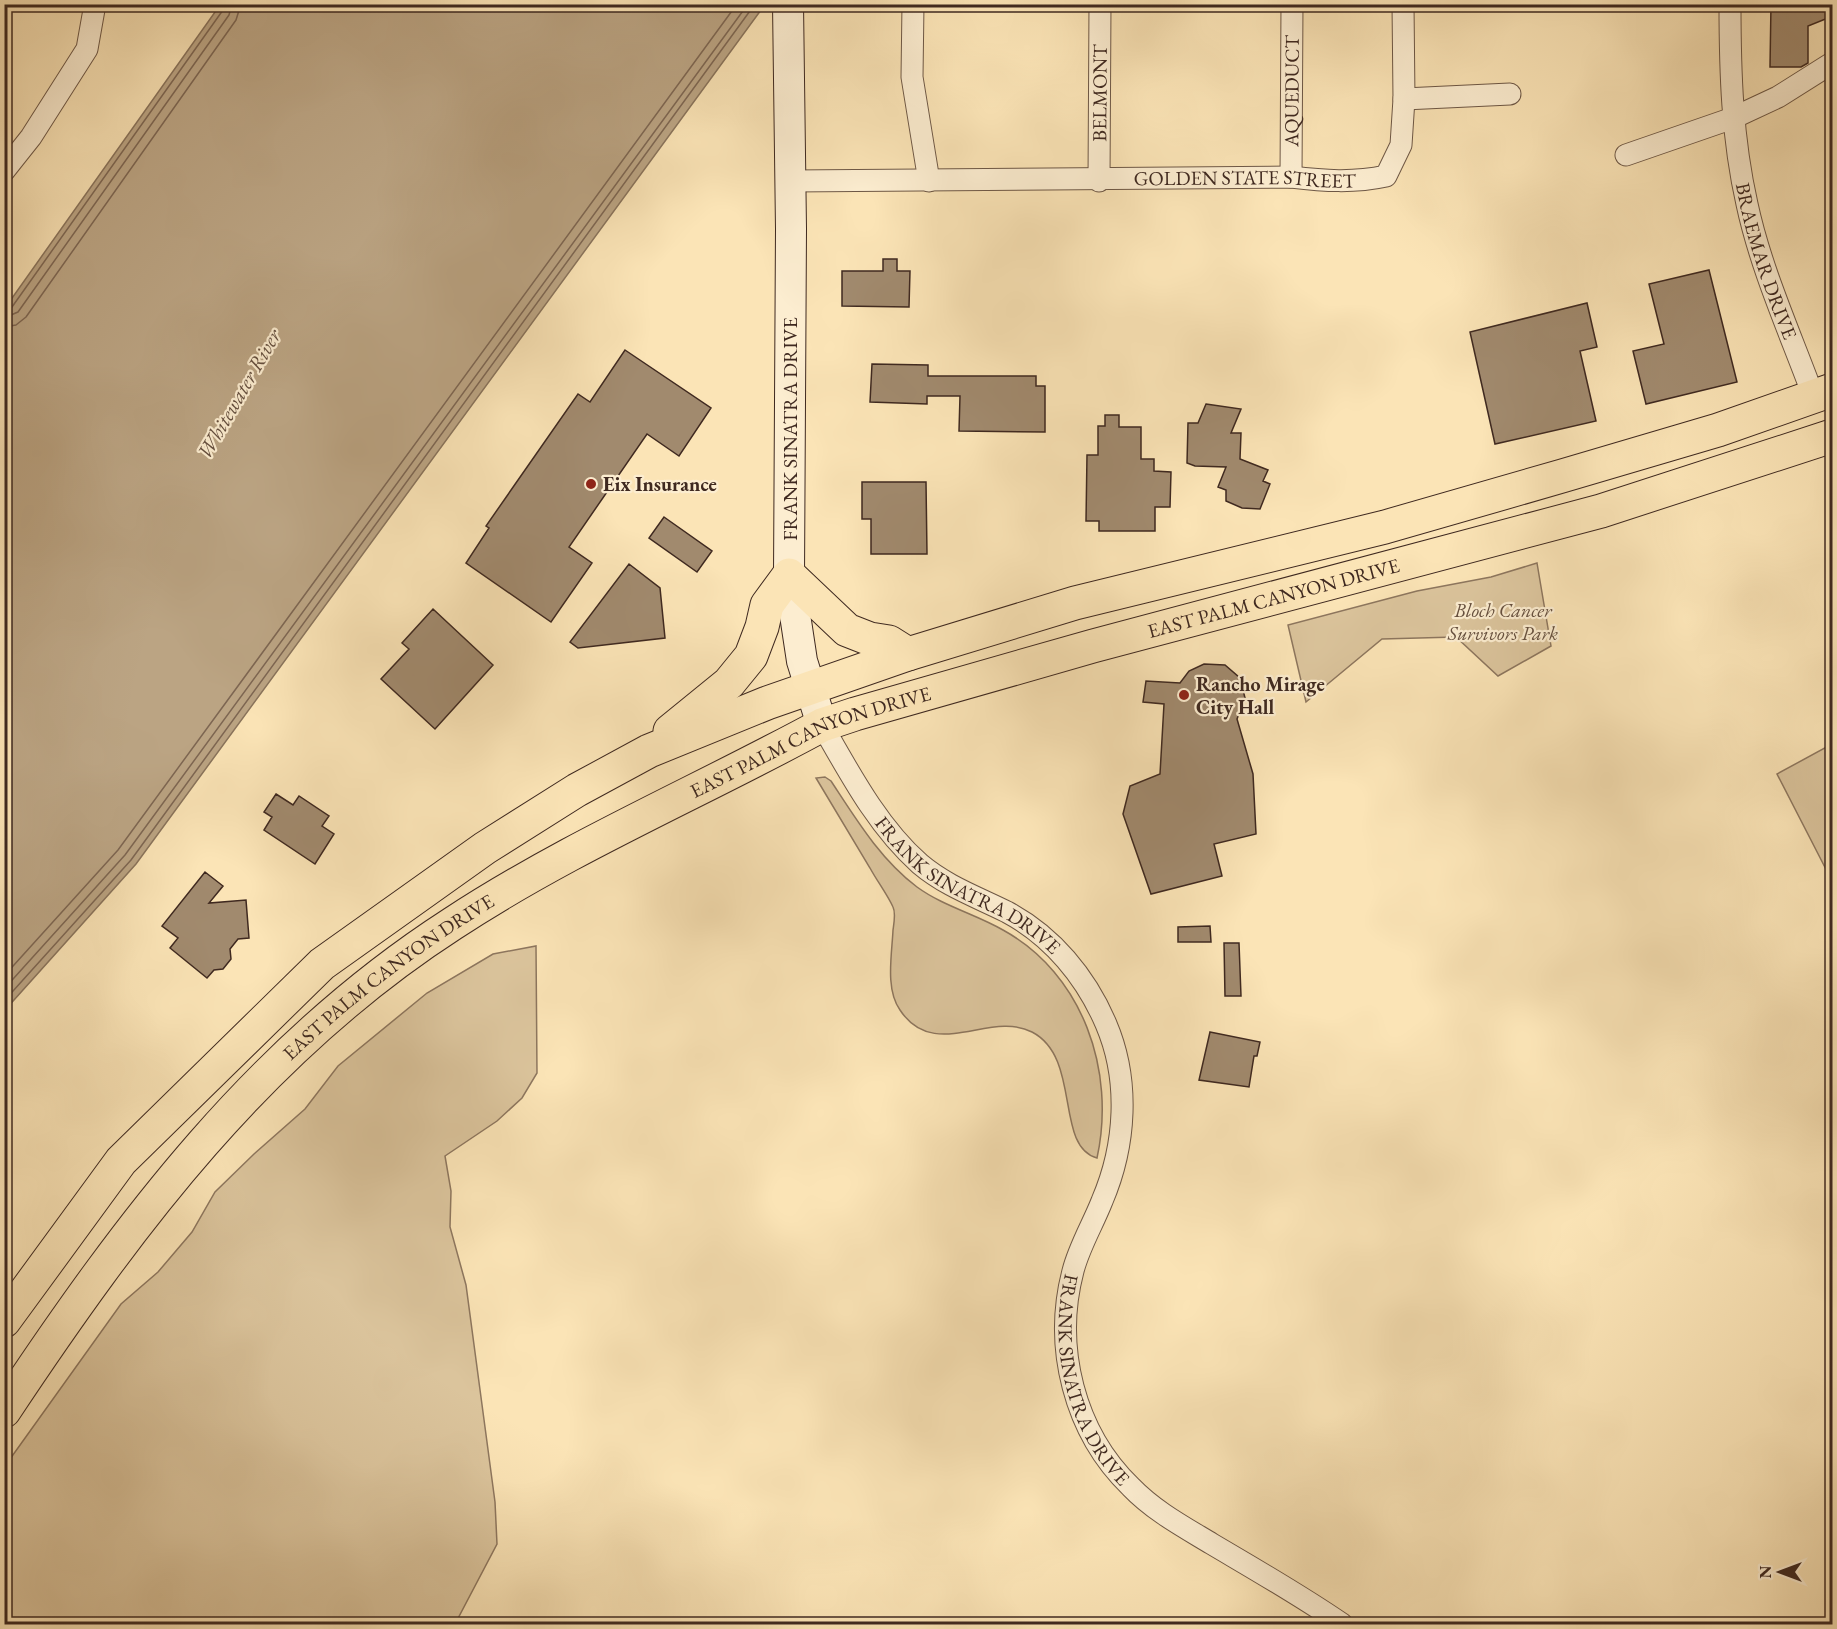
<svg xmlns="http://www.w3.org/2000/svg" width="1837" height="1629" viewBox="0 0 1837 1629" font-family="'EB Garamond',serif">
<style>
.green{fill:#dbc49c;stroke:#8d765e;stroke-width:1.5}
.water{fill:#bba483;stroke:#89735b;stroke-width:1.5}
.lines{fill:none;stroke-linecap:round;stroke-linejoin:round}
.shore{stroke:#7d6652;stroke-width:1.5}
.building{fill:#a18a6e;stroke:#3f2920;stroke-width:1.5}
.minor-casing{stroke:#6e5846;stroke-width:23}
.secondary-casing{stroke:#3f2920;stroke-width:32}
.primary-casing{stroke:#3f2920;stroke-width:35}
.minor{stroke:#fcedd0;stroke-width:21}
.secondary{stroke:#fcedd0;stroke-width:30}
.primary{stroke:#fbe4b6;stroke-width:33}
.poi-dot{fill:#8f2418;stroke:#fcedd0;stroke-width:2}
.labels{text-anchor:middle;stroke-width:4.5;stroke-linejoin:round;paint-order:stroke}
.street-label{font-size:20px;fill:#3f2920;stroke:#fcedd0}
.poi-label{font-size:20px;font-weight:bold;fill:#3f2920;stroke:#fcedd0;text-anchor:start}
.park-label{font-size:20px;font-style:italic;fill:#66503f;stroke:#fcedd0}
.water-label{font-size:21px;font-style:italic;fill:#644e3e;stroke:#fcedd0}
</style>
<rect width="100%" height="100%" fill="#fbe4b6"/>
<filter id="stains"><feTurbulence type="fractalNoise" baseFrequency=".00333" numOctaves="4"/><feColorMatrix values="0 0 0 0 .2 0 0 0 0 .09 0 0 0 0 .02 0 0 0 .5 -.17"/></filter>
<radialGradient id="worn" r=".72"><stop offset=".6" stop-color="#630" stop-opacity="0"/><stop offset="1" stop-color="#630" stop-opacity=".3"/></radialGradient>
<path class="green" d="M1537 563 1551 646 1498 676 1456 637 1382 639 1306 702 1288 625 1417 591 1491 577Z
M1832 744V881L1777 774Z
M825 777 831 781C856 819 880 859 917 887 943 906 975 914 1003 930 1083 974 1116 1071 1097 1158 1054 1146 1082 1058 1032 1032 990 1010 934 1062 900 1010 885 989 892 954 893 930 894 923 896 913 893 907 887 894 877 881 870 868 852 838 834 808 816 778Z
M536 946 537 1073 522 1098 497 1121 445 1156 451 1191 450 1227 466 1285 495 1502 497 1544 455 1624H5V1466L121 1304 158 1272 192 1232 215 1192 254 1154 305 1109 338 1066 427 993 493 954Z"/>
<path class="water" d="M220 5 761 4V10L136 864 5 1010V308Z"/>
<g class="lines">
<path class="shore" d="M4 310 12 307 223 10 224 4
M4 318 18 312 229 15 232 4
M4 327 16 325 26 317 236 20 241 4
M4 976 118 850 737 4
M4 989 125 855 748 4
M4 1001 131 860 755 4"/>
</g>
<path class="building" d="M1771 4H1833V16L1808 26V63L1801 67H1770Z
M883 259H897V271H910L909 307 842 306V271H883Z
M1709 270 1737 382 1646 404 1633 351 1664 344 1649 284Z
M1587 303 1597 347 1580 351 1596 421 1495 444 1470 332Z
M625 350 711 408 679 456 647 434 569 547 592 563 551 622 466 563 489 528 486 526 578 394 590 402Z
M872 364 928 365V376H1036V386H1045V432L959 431 960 396H927V404L870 402Z
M1206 404 1241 409 1231 433H1241L1240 459 1268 470 1263 481 1270 484 1260 509 1242 508 1226 501V490L1218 487 1226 467 1195 466 1187 463 1188 423H1198Z
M1105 415H1119V427H1141V459H1154V471L1171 472 1170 507H1155V531H1099V521H1086L1087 455H1098V426H1105Z
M862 482H926L927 554H871V519H862Z
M664 517 712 551 697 572 649 538Z
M629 564 660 588 665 638 578 648 570 642Z
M433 609 493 665 435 729 381 679 409 649 402 643Z
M1204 664 1225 665 1240 678 1245 698 1237 719 1253 774 1256 834 1214 844 1222 876 1151 894 1123 814 1130 786 1160 774 1164 704 1143 702 1146 681 1180 683 1189 671Z
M276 794 293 805 299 796 329 816 322 826 334 834 315 864 264 830 272 817 264 812Z
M205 872 223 886 209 903 246 900 249 938 238 939 230 949 231 959 223 969 214 970 207 978 170 948 178 938 162 926Z
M1210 926 1211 942H1178V927Z
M1224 943H1239L1241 996H1225Z
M1210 1032 1260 1042 1257 1056H1254L1249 1087 1199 1080Z"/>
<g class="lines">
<defs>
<g id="minor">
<path d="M913 4 912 77 929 181"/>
<path id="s1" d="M1730 4C1730 72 1732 138 1747 204 1761 270 1791 335 1814 398"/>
<path d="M1404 99 1510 94"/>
<path d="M1626 155 1733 118 1778 97 1832 63"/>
<path d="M4 171 31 137 87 49 95 4"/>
<path id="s2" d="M1291 177 1292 4"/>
<path id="s3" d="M791 181 1291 177C1324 181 1354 183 1386 176L1401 145 1404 99 1403 4"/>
<path id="s4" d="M1099 181 1100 4"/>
<path id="s5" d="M822 725C850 774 878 827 920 864 946 886 977 897 1007 912 1052 936 1086 977 1106 1024 1130 1080 1126 1145 1102 1201 1093 1224 1079 1247 1073 1271 1053 1347 1074 1432 1131 1487 1154 1511 1184 1527 1212 1544 1256 1570 1300 1595 1342 1624"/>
</g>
<path id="secondary" d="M788 4 791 229 789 575 802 661 822 725"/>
<g id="primary">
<path d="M670 731 729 683 751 656 762 627 767 605 789 575 847 630 870 639 889 642 908 654"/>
<path d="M4 1321 121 1161 322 964 485 848 577 790 649 751 767 703 908 654 1075 603 1385 527 1562 476 1718 430 1832 390"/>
<path id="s6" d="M4 1411C129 1223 260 1048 452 924 569 847 699 792 822 725L855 714 1093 646 1601 511 1832 436"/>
</g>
</defs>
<use href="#minor" class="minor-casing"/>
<use href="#secondary" class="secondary-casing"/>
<use href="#primary" class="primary-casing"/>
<use href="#minor" class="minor"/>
<use href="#secondary" class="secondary"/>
<use href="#primary" class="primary"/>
</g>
<g class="poi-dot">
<circle cx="591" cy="484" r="6"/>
<circle cx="1184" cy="695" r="6"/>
</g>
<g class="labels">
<g class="street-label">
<text dy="7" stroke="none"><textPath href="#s2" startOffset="86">AQUEDUCT</textPath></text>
<text dy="7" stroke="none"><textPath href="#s4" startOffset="88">BELMONT</textPath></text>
<text dy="7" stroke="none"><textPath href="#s3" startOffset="454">GOLDEN STATE STREET</textPath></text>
<text dy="7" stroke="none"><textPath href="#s1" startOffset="261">BRAEMAR DRIVE</textPath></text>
<text transform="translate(790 429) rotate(-90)" y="7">FRANK SINATRA DRIVE</text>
<text dy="7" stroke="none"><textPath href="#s6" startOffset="1556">EAST PALM CANYON DRIVE</textPath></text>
<text dy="7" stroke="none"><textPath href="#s6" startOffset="1070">EAST PALM CANYON DRIVE</textPath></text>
<text dy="7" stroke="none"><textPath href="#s5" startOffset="222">FRANK SINATRA DRIVE</textPath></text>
<text dy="7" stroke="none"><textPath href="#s6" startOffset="584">EAST PALM CANYON DRIVE</textPath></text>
<text dy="7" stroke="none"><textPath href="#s5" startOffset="796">FRANK SINATRA DRIVE</textPath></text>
</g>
<g class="poi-label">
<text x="603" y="491">Eix Insurance</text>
<text x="1196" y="691">Rancho Mirage<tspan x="1196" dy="23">City Hall</tspan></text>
</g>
<g class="park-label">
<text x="1503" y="617">Bloch Cancer<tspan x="1503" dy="23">Survivors Park</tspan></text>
</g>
<g class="water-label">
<text transform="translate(239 394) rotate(-60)" y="7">Whitewater River</text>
</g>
</g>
<rect width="1837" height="1629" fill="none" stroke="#fbe4b6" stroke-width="24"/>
<rect x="6" y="6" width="1825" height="1617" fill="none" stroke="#3f2920" stroke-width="3"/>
<rect x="12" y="12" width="1813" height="1605" fill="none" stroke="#3f2920" stroke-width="1.5"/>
<g transform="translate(1780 1572) rotate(270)" stroke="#fcedd0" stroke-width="4.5" paint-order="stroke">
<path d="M0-4.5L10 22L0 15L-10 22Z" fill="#3f2920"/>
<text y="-9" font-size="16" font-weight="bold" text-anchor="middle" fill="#3f2920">N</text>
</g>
<rect width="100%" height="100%" filter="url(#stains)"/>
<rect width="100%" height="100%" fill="url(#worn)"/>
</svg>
